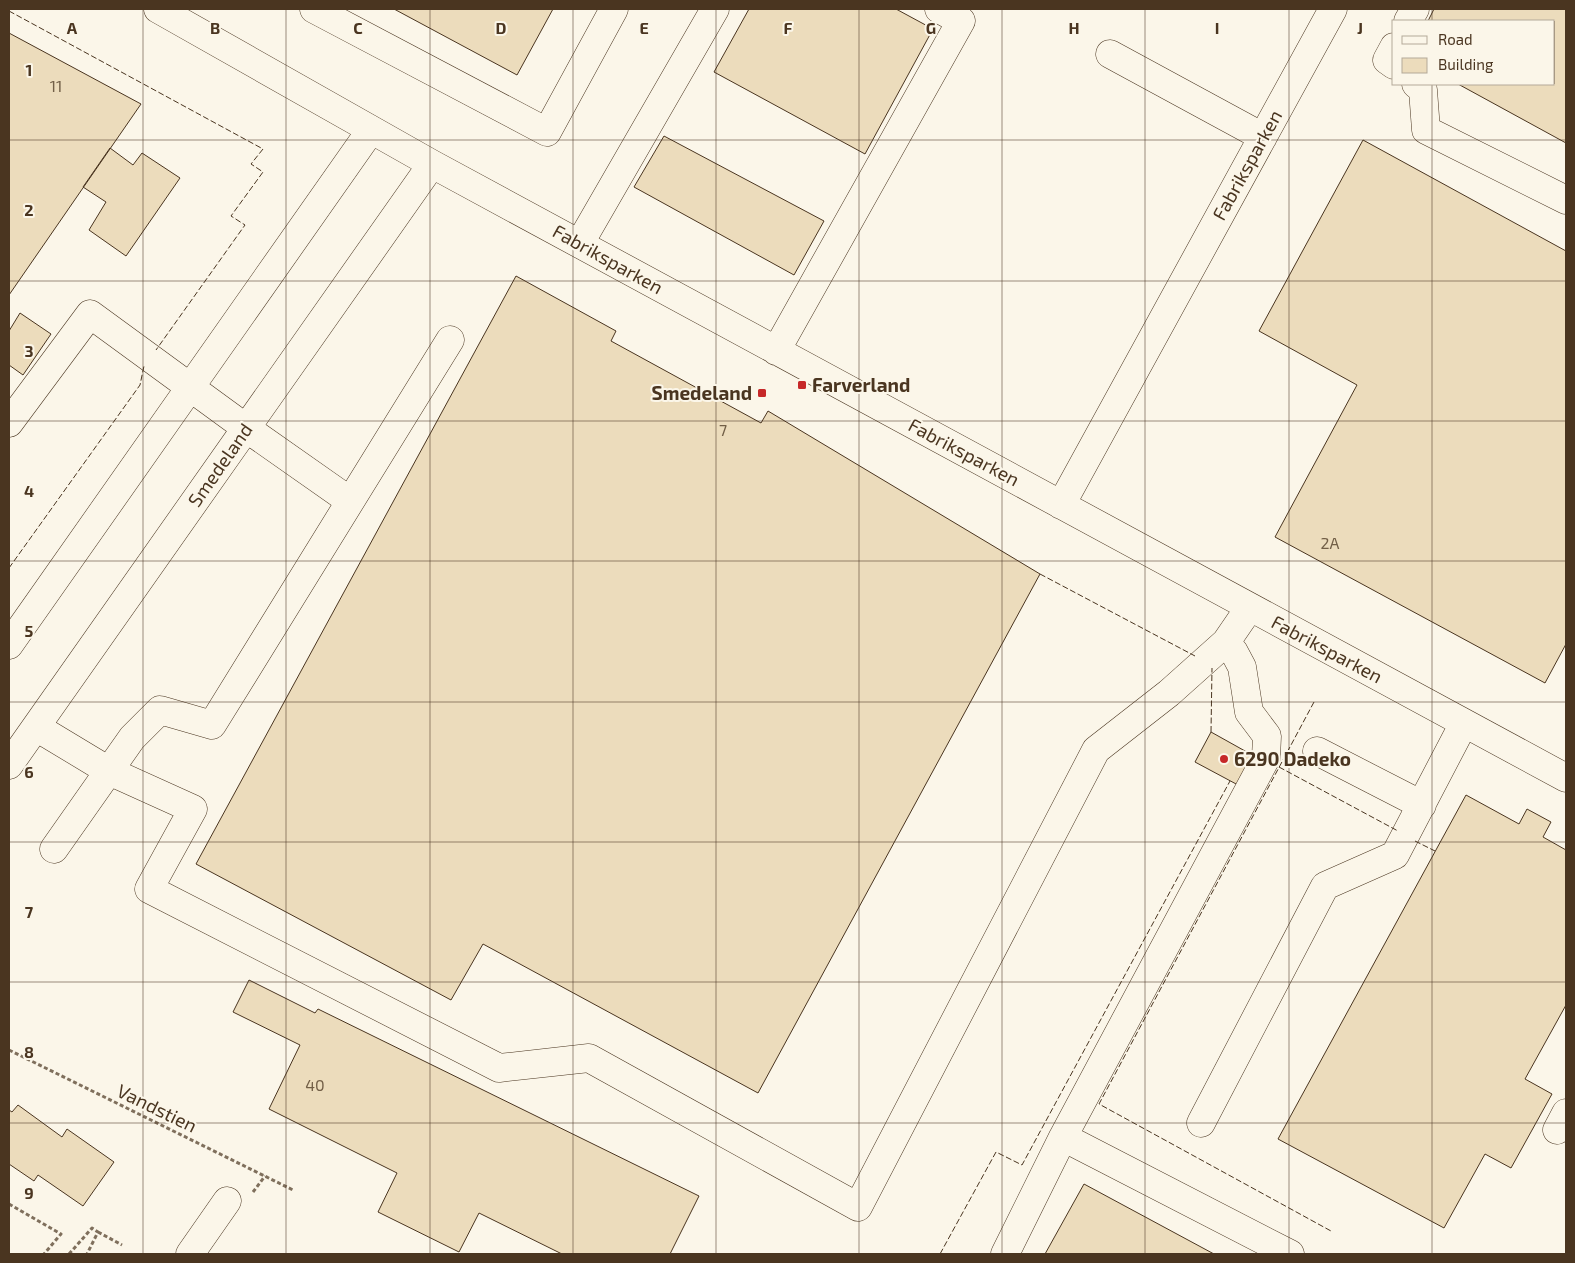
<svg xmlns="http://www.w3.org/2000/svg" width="1575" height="1263" viewBox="0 0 1575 1263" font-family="'Exo 2',sans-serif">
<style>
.building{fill:#ecdcbc;stroke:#4a3520}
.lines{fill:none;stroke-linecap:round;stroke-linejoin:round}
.minor-casing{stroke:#4a3520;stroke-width:29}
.path{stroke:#7f6f5c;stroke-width:3;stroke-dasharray:4 2.5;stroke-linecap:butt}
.minor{stroke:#fbf6e9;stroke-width:28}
.fence{stroke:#4a3520;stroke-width:1;stroke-dasharray:6 2.5;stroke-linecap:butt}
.grid{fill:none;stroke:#4a3520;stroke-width:1;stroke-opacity:0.55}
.poi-dot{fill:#c62828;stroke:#fbf6e9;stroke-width:2}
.labels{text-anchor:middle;stroke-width:4;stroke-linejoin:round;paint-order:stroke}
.number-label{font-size:16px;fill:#725f47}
.street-label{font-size:19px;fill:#4a3520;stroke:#fbf6e9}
.poi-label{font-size:19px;font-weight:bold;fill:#4a3520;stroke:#fbf6e9;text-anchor:start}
.grid-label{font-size:16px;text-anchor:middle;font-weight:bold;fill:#4a3520;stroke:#fbf6e9;stroke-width:4;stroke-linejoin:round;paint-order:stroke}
</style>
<rect width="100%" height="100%" fill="#fbf6e9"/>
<path class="building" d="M394 9H553L517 75Z
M749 9H896L933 29 865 154 714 72Z
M1434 9H1566V143L1458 84H1554V21H1428Z
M9 33 141 104 9 295Z
M664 136 824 221 794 275 634 187Z
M1363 140 1566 251V644L1545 683 1275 537 1357 385 1259 331Z
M110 148 133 165 142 153 180 178 126 256 89 230 106 202 83 187Z
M516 276 616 331 611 341 761 423 768 411 1040 574 758 1093 483 944 451 1000 196 864Z
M20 313 51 334 23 375 9 365V331Z
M1211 732 1254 756 1238 785 1195 762Z
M1466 795 1519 824 1527 809 1551 822 1543 837 1566 850V1005L1525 1079 1552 1094 1511 1168 1485 1154 1444 1228 1278 1139Z
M249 980 315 1013 318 1009 699 1196 670 1254H562L479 1213 459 1252 378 1212 397 1173 269 1109 300 1045 233 1012Z
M18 1105 62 1137 67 1129 114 1162 83 1206 38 1175 34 1181 9 1164V1110L12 1112Z
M1084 1184 1214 1254H1045Z"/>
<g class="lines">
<defs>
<path id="minor" d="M158 9 432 164 1566 778
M314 9 547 132 614 9
M1408 21 1415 9
M1394 47 1387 60 1394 65
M1110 54 1263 137
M1416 84 1423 90 1426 130 1566 200
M580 243 715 9
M776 351 961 21 939 9
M9 423 90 314 246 428 350 501
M1061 505 1333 9
M9 645 371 130
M36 727 109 771 193 809 149 889 499 1068 589 1058 858 1207 1096 750 1169 693 1226 642 1250 607
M1317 751 1422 805
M9 765 432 164
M54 849 132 738 160 710 212 725 450 340
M1201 1123 1325 886 1395 855 1464 723
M1557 1130 1566 1113
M1063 1137 1290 1254
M190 1254 227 1201
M1005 1254 1063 1137 1266 758 1267 736 1249 712 1242 667 1234 652 1226 642"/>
</defs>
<use href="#minor" class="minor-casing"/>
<path class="path" d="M9 1050 293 1190
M253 1192 265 1176
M9 1204 61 1234 44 1254
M98 1232 122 1245
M69 1254 92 1228 98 1232 87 1254"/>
<use href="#minor" class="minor"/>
<path class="fence" d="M9 11 263 149 251 164 263 172 231 216 245 225 156 350
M9 568 140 385 144 366
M1040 574 1195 656
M1314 702 1099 1104 1331 1231
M1211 732 1212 668
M1279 767 1398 831
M1415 841 1435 851
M940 1254 996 1152 1022 1165 1230 781"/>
</g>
<path class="grid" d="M143 9V1254M286 9V1254M430 9V1254M573 9V1254M716 9V1254M859 9V1254M1002 9V1254M1145 9V1254M1289 9V1254M1432 9V21M1432 84V1254M9 140H1566M9 281H1566M9 421H1566M9 561H1566M9 702H1566M9 842H1566M9 982H1566M9 1123H1566"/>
<g class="poi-dot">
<rect x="797" y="380" width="10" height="10" rx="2.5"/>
<rect x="757" y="388" width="10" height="10" rx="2.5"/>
<circle cx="1224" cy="759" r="5"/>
</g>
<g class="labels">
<g class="number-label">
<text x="56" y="92">11</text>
<text x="723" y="436">7</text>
<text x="1330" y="549">2A</text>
<text x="315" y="1091">40</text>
</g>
<g class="street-label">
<text transform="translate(1247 165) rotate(-61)" y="7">Fabriksparken</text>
<text transform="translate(608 259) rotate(29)" y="7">Fabriksparken</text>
<text transform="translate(964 452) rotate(28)" y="7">Fabriksparken</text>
<text transform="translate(220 465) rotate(-55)" y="7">Smedeland</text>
<text transform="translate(1327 649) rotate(28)" y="7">Fabriksparken</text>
<text transform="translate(157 1108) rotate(26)" y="7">Vandstien</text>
</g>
<g class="poi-label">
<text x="812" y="392">Farverland</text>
<text x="752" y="400" text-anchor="end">Smedeland</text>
<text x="1234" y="766">6290 Dadeko</text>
</g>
</g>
<g class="grid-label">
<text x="72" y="34">A</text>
<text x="215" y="34">B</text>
<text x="358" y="34">C</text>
<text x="501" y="34">D</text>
<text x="644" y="34">E</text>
<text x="788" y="34">F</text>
<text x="931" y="34">G</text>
<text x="1074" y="34">H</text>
<text x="1217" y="34">I</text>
<text x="1360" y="34">J</text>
<text x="29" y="76">1</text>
<text x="29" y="216">2</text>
<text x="29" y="357">3</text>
<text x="29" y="497">4</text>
<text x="29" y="637">5</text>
<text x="29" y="778">6</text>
<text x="29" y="918">7</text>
<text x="29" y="1058">8</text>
<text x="29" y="1199">9</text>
</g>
<rect width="1575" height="1263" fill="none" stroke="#4a3520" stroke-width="20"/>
<rect x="1392" y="20" width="162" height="65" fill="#fbf6e9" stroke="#b4a999"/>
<rect x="1402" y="36" width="25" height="8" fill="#fbf6e9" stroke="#b4a999"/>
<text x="1438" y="45" font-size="15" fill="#4a3520">Road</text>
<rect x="1402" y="58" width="25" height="15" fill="#ecdcbc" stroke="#b4a999"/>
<text x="1438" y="70" font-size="15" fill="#4a3520">Building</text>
</svg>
